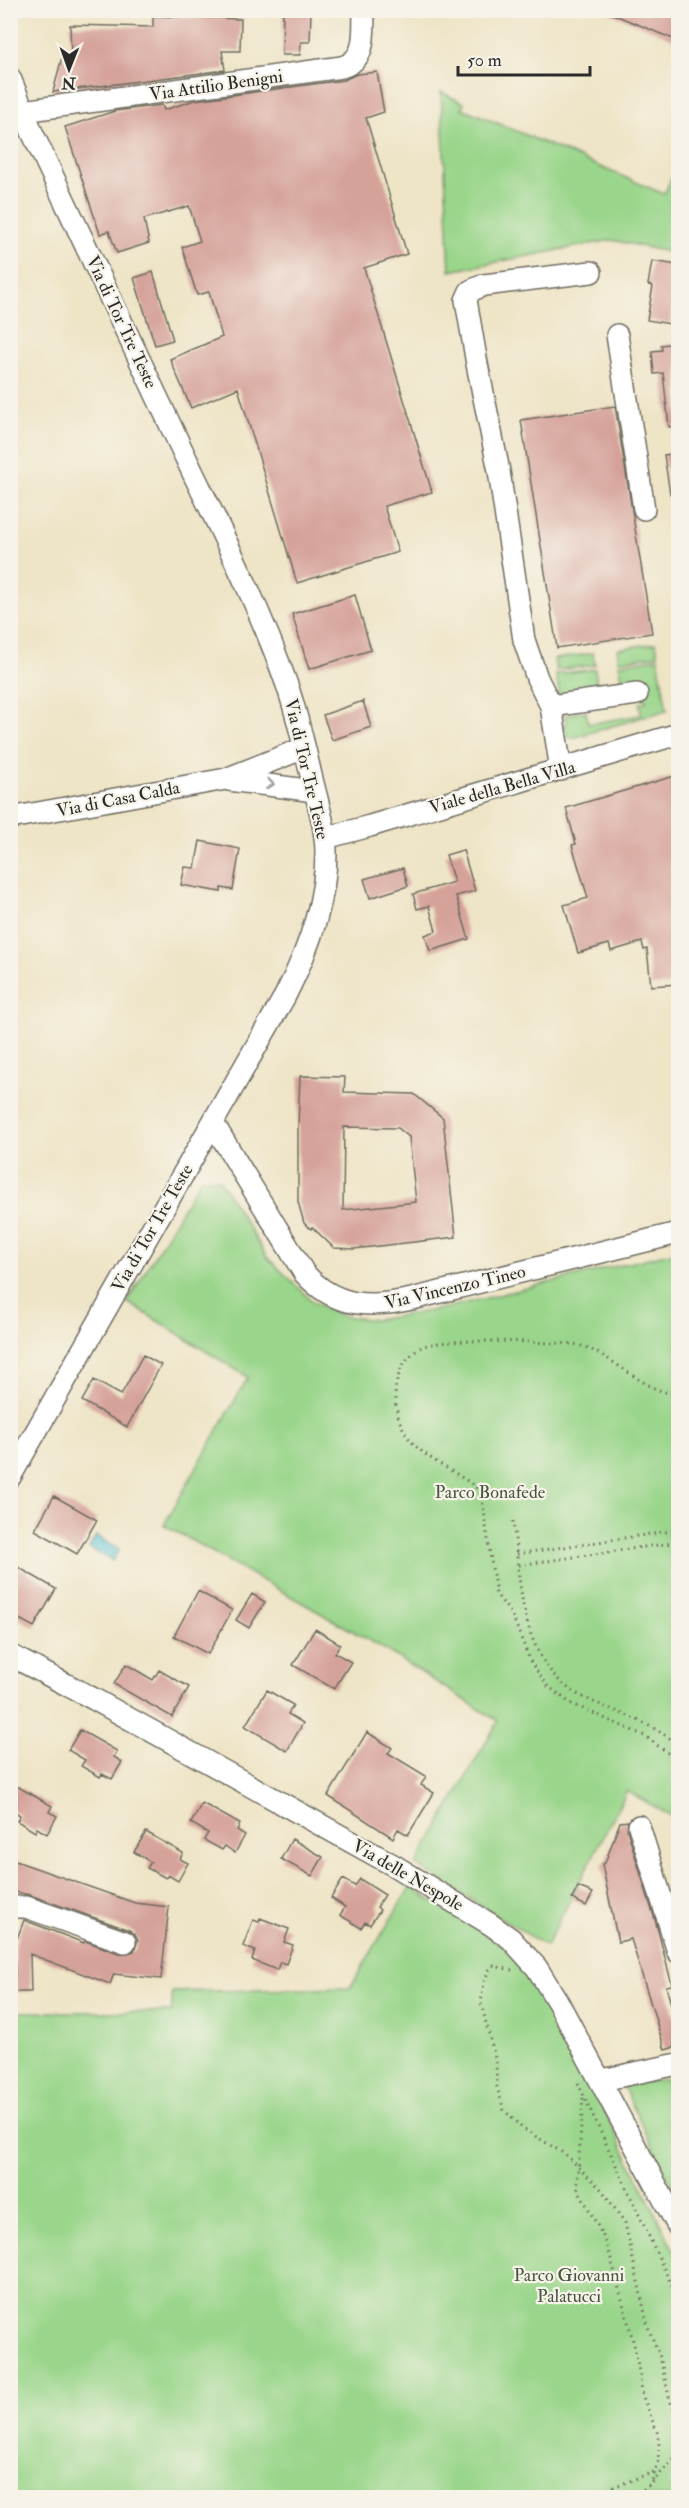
<svg xmlns="http://www.w3.org/2000/svg" width="689" height="2508" viewBox="0 0 689 2508" font-family="'IM FELL Double Pica',serif">
<style>
.green{fill:#99d58a;stroke:#62805a;stroke-width:1.5}
.water{fill:#5ac5d4;stroke:#427880;stroke-width:1.5}
.building{fill:#d5a29a;fill-rule:evenodd}
.lines{fill:none;stroke-linecap:round;stroke-linejoin:round}
.minor-casing{stroke:#6f6c61;stroke-width:24}
.path{stroke:#6f6c61;stroke-width:3;stroke-dasharray:1.5 4.5;stroke-linecap:butt}
.minor{stroke:#fff;stroke-width:21}
.oneway{stroke:#a0a0a0}
.labels{text-anchor:middle;stroke-width:4.5;stroke-linejoin:round;paint-order:stroke}
.street-label{font-size:18px;fill:#2b2b2b;stroke:#f7f3e8}
.park-label{font-size:18px;fill:#465643;stroke:#f7f3e8}
</style>
<rect width="100%" height="100%" fill="#f7f3e8"/>
<filter id="ink" filterUnits="userSpaceOnUse"><feTurbulence type="fractalNoise" baseFrequency=".0167" numOctaves="2"/><feDisplacementMap in="SourceGraphic" scale="12" xChannelSelector="R" yChannelSelector="G"/><feConvolveMatrix kernelMatrix="1 2 1 2 8 2 1 2 1" color-interpolation-filters="sRGB"/></filter>
<filter id="wash" filterUnits="userSpaceOnUse"><feTurbulence type="fractalNoise" baseFrequency=".008" numOctaves="4" result="noise"/><feDisplacementMap in="SourceGraphic" scale="24" xChannelSelector="R" yChannelSelector="G"/><feGaussianBlur stdDeviation="1.35" result="paint"/><feColorMatrix in="noise" values="0 0 0 0 0 0 0 0 0 0 0 0 0 0 0 0 0 1.4 0 .05"/><feComposite in="paint" operator="in"/></filter>
<g filter="url(#wash)">
<rect width="100%" height="100%" fill="#eee4c6"/>
<path class="green" d="M441 92 464 103 462 108 664 194 678 164V254L612 240 450 271Z
M656 643 658 655 619 661 617 649Z
M593 653 595 665 556 670 554 659Z
M658 658 667 710 572 738 566 736 563 725H566L565 715 586 711 588 724 641 715 640 703 646 702 643 687 624 689 619 664Z
M595 669 598 693 560 698 556 674Z
M201 1178 219 1179 267 1257 313 1302 342 1316 375 1320 441 1309 678 1251V1820L627 1791 546 1946 416 1865 498 1721 381 1647 164 1525 248 1377 127 1302Z
M410 1887 504 1946 535 1978 582 2066 678 2259V2497H11L10 2012H172V1992L350 1988Z
M678 2077V2198L623 2086Z"/>
<path class="water" d="M96 1536 119 1550 112 1561 89 1548Z"/>
<g id="blocks">
<path class="building" d="M283 10H311L310 42H301L300 55H282Z
M605 10H678V41L605 11Z
M153 16 241 19 240 51H222L225 70 53 92 62 57H71L70 25 153 27Z
M377 72 384 112 366 118 407 254 364 268 432 492 384 506 398 552 297 583 238 388 191 408 170 359 222 337 209 292 197 295 182 247 200 241 189 206 144 219 149 243 117 253 109 231 100 234 65 127 115 111 162 105 164 110 195 100 344 80 357 74Z
M652 261 678 265 675 279 678 280V301H674L670 324 647 320 653 286 648 285Z
M153 272 173 340 155 345 134 278Z
M678 343V426L669 427 663 373 654 374 652 351 662 350 661 345Z
M615 406 652 633 557 648 521 420Z
M678 453V493L670 494 664 455Z
M355 595 371 650 309 669 292 614Z
M363 701 371 727 332 740 323 715Z
M678 775V984L651 986 647 949 644 950 642 942 611 951 609 944 578 953 564 905 588 898 572 845 576 844 566 808Z
M200 841 240 849 233 890 221 888V892L181 885 185 867 195 868Z
M463 850 475 891 456 896 469 939 430 951 425 935 436 931 429 906 417 909 413 894 454 882 446 855Z
M403 868 408 886 370 898 364 879Z
M300 1076 345 1077 344 1092 414 1094 443 1118 456 1237 354 1249 334 1248 312 1227 311 1229 304 1223 298 1202V1126ZM344 1127 398 1128 409 1137 416 1202 343 1210Z
M143 1355 161 1365 127 1427 82 1401 94 1380 121 1395Z
M54 1496 97 1520 77 1554 35 1530Z
M16 1566 56 1589 34 1627 10 1614V1575Z
M198 1591 232 1610 208 1654 174 1636Z
M252 1594 265 1602 249 1628 236 1620Z
M315 1629 340 1644 335 1653 351 1662 334 1689 293 1665Z
M126 1664 153 1680 159 1670 189 1687 172 1717 114 1684Z
M267 1690 293 1705 288 1714 303 1723 287 1751 245 1726Z
M80 1730 117 1751 114 1757 122 1762 112 1779 102 1774 100 1777 81 1766 85 1760 68 1750Z
M367 1732 392 1748 388 1753 426 1776 421 1785 434 1793 408 1835 398 1829 393 1838 328 1796Z
M15 1785 52 1806 49 1812 57 1816 47 1834 37 1828 35 1832 17 1821 20 1815 10 1809V1793Z
M202 1803 240 1824 237 1830 245 1835 235 1853 225 1846 222 1850 204 1840 208 1833 191 1823Z
M628 1821 627 1830 656 1923 672 1985 666 1986 678 2029V2046L665 2050 631 1939 618 1942 602 1864 605 1863 620 1822Z
M146 1832 183 1853 180 1859 188 1863 178 1881 168 1875 166 1878 147 1868 151 1862 134 1852Z
M292 1839 323 1857 312 1876 281 1859Z
M10 1859 135 1903 169 1907 161 1979 114 1974 110 1984 30 1954 31 1992H10V1974H15V1944L24 1920 84 1943 85 1941 121 1954 134 1951 138 1940 135 1934 129 1930 30 1895 10 1891Z
M343 1879 355 1886 360 1879 385 1895 377 1907 380 1910 370 1925 365 1922 361 1928 340 1915 345 1907 331 1898Z
M578 1887 593 1893 586 1906 572 1899Z
M260 1918 289 1929 284 1942 293 1945 286 1964 280 1962 277 1970 252 1960 255 1951 243 1946 253 1920 259 1922Z"/>
</g>
</g>
<g filter="url(#ink)">
<use href="#blocks" fill-opacity="0" stroke="#6f6c61" stroke-width="1.5"/>
<g class="lines">
<defs>
<path id="minor" d="M10 78 32 132C85 245 139 358 192 471 226 541 261 611 287 685 297 714 304 745 311 775 317 801 326 827 326 853 326 902 307 953 285 996L10 1477
M23 111 342 67C368 59 363 32 364 10
M617 335 644 509
M551 706 637 694
M561 770 551 706 537 678 524 640 499 471 477 364 466 300 470 291 484 285 591 272
M229 780 315 791
M10 818 226 779 304 748
M325 838 370 826 678 734
M213 1123 304 1273C335 1308 370 1308 412 1299L678 1233
M10 1655 92 1698 393 1865 490 1924 511 1939 537 1968 559 2004 678 2226
M639 1826 678 1952
M10 1907H26L125 1942
M602 2080 678 2064"/>
</defs>
<use href="#minor" class="minor-casing"/>
<path class="path" d="M678 1393C648 1397 611 1351 574 1344 547 1343 437 1336 420 1348 406 1357 399 1370 396 1385 393 1405 399 1426 411 1441 430 1463 460 1472 481 1492L496 1594 512 1615 531 1663 548 1686 570 1703 645 1736 678 1761
M513 1521C521 1581 518 1661 579 1695 602 1707 628 1714 651 1727 661 1732 669 1738 678 1744
M517 1554 678 1530
M519 1565 678 1542
M512 1970 493 1966 489 1970 484 1982 481 2003 496 2062 497 2087 504 2110 522 2128 565 2154 602 2190 625 2223 648 2327 660 2357 669 2397 678 2421
M578 2083 678 2299
M583 2098 577 2187 603 2236 611 2259 635 2348 643 2397 657 2432 659 2443 658 2462 652 2482
M500 2498 564 2496 603 2491 656 2471
M634 2498 650 2485 678 2454"/>
<use href="#minor" class="minor"/>
</g>
<defs><path id="oneway-chevron" d="M-2-3.5L2.5 0L-2 3.5" fill="none" stroke-width="1.6" stroke-linecap="round" stroke-linejoin="round" transform="scale(1.5)"/></defs>
<use class="oneway" href="#oneway-chevron" transform="translate(270 784) rotate(8)"/>
</g>
<g class="labels">
<g class="street-label">
<text transform="translate(216 85) rotate(-8)" y="6">Via Attilio Benigni</text>
<text transform="translate(122 322) rotate(65)" y="6">Via di Tor Tre Teste</text>
<text transform="translate(307 769) rotate(77)" y="6">Via di Tor Tre Teste</text>
<text transform="translate(502 787) rotate(-16)" y="6">Viale della Bella Villa</text>
<text transform="translate(118 799) rotate(-11)" y="6">Via di Casa Calda</text>
<text transform="translate(152 1228) rotate(-60)" y="6">Via di Tor Tre Teste</text>
<text transform="translate(455 1287) rotate(-13)" y="6">Via Vincenzo Tineo</text>
<text transform="translate(408 1875) rotate(30)" y="6">Via delle Nespole</text>
</g>
<g class="park-label">
<text x="490" y="1498">Parco Bonafede</text>
<text x="569" y="2281">Parco Giovanni<tspan x="569" dy="21">Palatucci</tspan></text>
</g>
</g>
<rect width="689" height="2508" fill="none" stroke="#f7f3e8" stroke-width="36"/>
<g transform="translate(69 69) rotate(181)" stroke="#f7f3e8" stroke-width="4.5" paint-order="stroke">
<path d="M0-4.5L10 22L0 15L-10 22Z" fill="#2b2b2b"/>
<text y="-9" font-size="16" font-weight="bold" text-anchor="middle" fill="#2b2b2b">N</text>
</g>
<path d="M458 66v9h132v-9" fill="none" stroke="#2b2b2b" stroke-width="3"/>
<text x="467" y="66" font-size="18" fill="#2b2b2b" stroke="#f7f3e8" stroke-width="4.5" paint-order="stroke">50 m</text>
</svg>
